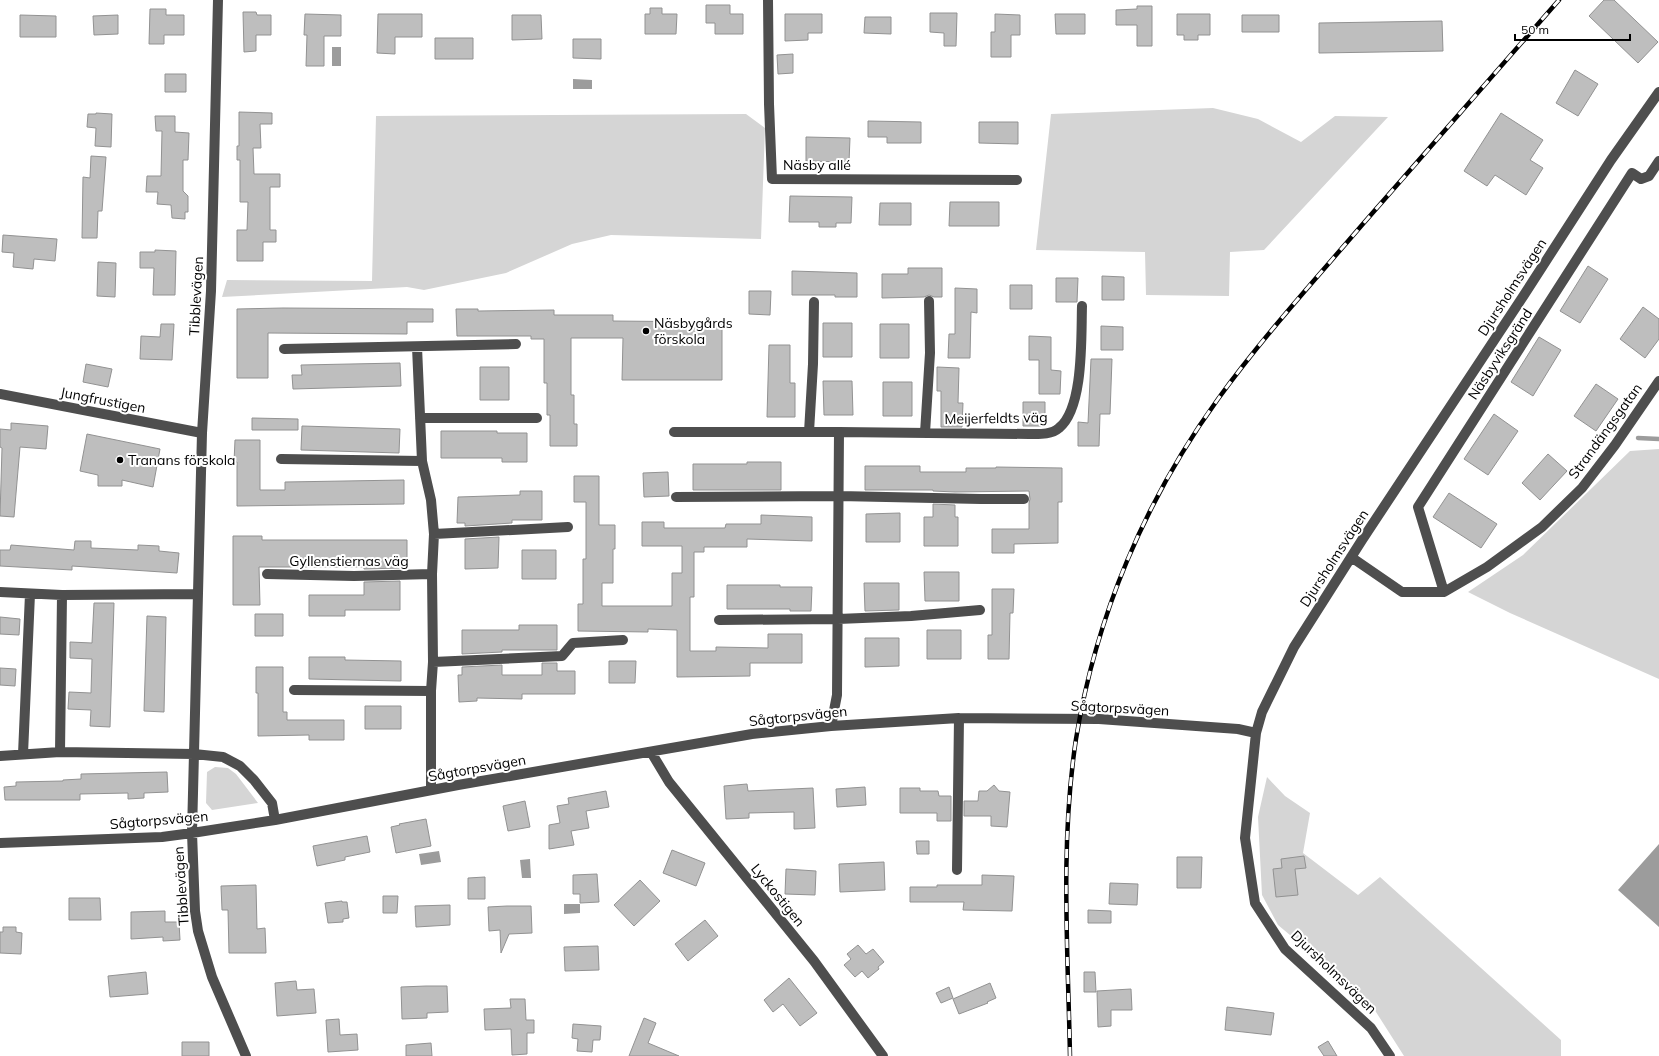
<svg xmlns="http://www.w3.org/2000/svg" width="1659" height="1056" viewBox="0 0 1659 1056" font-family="Mulish,sans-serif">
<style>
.green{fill:#d5d5d5}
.water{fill:#9c9c9c}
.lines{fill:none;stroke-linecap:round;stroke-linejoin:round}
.stream{stroke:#9c9c9c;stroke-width:4.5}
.building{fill:#bebebe;stroke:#929292}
.minor{stroke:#4e4e4e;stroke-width:10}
.rail-casing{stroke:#000;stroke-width:4.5}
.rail{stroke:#fff;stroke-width:3;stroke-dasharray:9;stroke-linecap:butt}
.poi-dot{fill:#000;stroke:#fff;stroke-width:1.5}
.labels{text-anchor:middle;stroke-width:4;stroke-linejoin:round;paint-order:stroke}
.street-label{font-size:14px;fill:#000;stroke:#fff}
.poi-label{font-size:14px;fill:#000;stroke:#fff;text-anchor:start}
</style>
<rect width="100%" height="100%" fill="#fff"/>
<path class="green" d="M1213 108 1258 119 1301 142 1335 116 1388 117 1264 250 1230 252 1229 296 1146 295 1145 252 1036 250 1051 114Z
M746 114 765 128 761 239 611 235 572 244 506 273 424 290 407 287 222 297 227 280 372 281 376 116Z
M1659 449V679L1510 613 1468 592 1523 555 1630 451Z
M215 767 228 768 236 774 258 803 212 810 206 803 207 772Z
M1267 777 1285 796 1310 813 1303 853 1358 895 1380 877 1561 1040V1056H1404L1369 1001 1278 925 1262 895 1258 817Z"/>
<path class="water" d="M332 47H341V66H332Z
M573 79 592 80V89H573Z
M1659 844V927L1618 890Z
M439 851 441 862 421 865 419 854Z
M530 859 531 878H522L520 860Z
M564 904H580V913L564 914Z"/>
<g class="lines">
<path class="stream" d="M1638 438 1659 439"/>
</g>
<path class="building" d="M1604 0H1614L1658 42 1638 63 1589 16Z
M706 5H730V14H743V34H715V23H706Z
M1137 6H1152V46H1137V25H1116V10L1137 9Z
M650 8H662V14H677L676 34H645V14H650Z
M150 9H166V15H184V35H164V44H149Z
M243 12H256L257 15H271V35H256V51L244 52Z
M930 13H957L956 46H944V33L930 32Z
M305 14 341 15V36H324V66H306L307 35H304Z
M378 14H422V37H395V54L377 53Z
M785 14H822V33H808V40L785 41Z
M995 14 1020 15V35H1011V57H991V32H995Z
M1055 14H1085V34H1056Z
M1177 14H1210V35H1198V40H1184V35H1177Z
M20 15 56 16V37H20Z
M118 15V34L94 35 93 16Z
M512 15H541L542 39 512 40Z
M1242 15H1279V32H1242Z
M865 17H891V34L864 33Z
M1442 21 1443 51 1319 53V23Z
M435 38H473V59H435Z
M573 39H601V59L573 58Z
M793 54V73L778 74 777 55Z
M1575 70 1598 84 1578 116 1556 103Z
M165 74H186V92H165Z
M239 112 272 113V124H260L261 148H253L254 174H280V187H270V230H276V242H263V261H237V230H247L248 202H240V160H237V146H239Z
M96 113 112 114 111 147 95 146 96 128 87 127 88 114H96Z
M1501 113 1543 140 1530 160 1543 168 1526 195 1495 175 1487 186 1464 171Z
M155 116H175V132L189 133 188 160H183V191L188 196V212H185V219L172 218 171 205 157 204 158 192H146L147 176H161L162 131H156Z
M868 121 921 122V143H887V137H868Z
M979 122H1018V144L979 143Z
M806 137 850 138 849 162 806 161Z
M91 156 106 157 102 211H98L97 238H82L83 177 90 178Z
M790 196 852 197 851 223H836V227H819V222H789Z
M950 202H999V226H949Z
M880 203H911V225H879Z
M3 235 57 239 55 261 34 259 33 269 13 267 14 253 2 252Z
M155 250 176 251 175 295H153L154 268H140V252H155Z
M98 262 116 263 115 297 97 296Z
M1588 266 1608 279 1580 323 1560 311Z
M908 268H942V297H934L929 295 924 297 882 298V274H908Z
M792 271 857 273V297H835V295H792Z
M1102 276 1124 277V300H1102Z
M1056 278H1078L1077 302H1056Z
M1010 285H1032V309H1010Z
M955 288 977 289V313L971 312 970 358H948L949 334H955Z
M749 291H771L770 315 749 314Z
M1643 307 1659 319V339L1645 358 1620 339Z
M283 308 433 309V322H407V334L268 333V378H237V309Z
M456 309H478V311L554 310V315H613V321L722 322V380H622L623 338H571V395H574V424H577V446H550V415H547V383H544V339H531V336H457Z
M823 323H852V357H823Z
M161 324H174L172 360 140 359 141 336 160 337Z
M880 324H909V358H880Z
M1101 326 1123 327V350H1101Z
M1029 336 1051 337V370L1061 371 1060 394H1039V360H1029Z
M1539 337 1561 350 1533 396 1511 382Z
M769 345H790V383H795V417H767Z
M1091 359H1112L1110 414H1100L1099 446H1078V422L1088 423Z
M400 363 401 386 293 389 292 375H302L301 365Z
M86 364 112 369 108 387 83 382Z
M480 367H509V400H480Z
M937 367 959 368 958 403H963L962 427H941V391H937Z
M823 381H852L853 415H824Z
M883 382H912V416H883Z
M1596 384 1618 399 1596 431 1574 416Z
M1023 402H1045V426H1023Z
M1494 414 1518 431 1488 475 1464 459Z
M252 418 298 419V430H252Z
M11 423 48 426 46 449 20 447 14 517 0 516 2 448 0 447V429L11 430Z
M302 426 400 429 399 453 301 450Z
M441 431H497V433H527V462H502V458H441Z
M87 434 160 449 153 487 122 480V486H98V475L80 471Z
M235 440H260V490H285V482L404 480V504L237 506V462H234Z
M1548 454 1567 471 1540 500 1522 483Z
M747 462H781V490H693V464H747Z
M865 466H920V472H966V468H996V467L1062 468V502H1058V543L1014 544V553H992V529H1029V503L1030 499 1029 491 955 492 933 491V490H865Z
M668 472 669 496 644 497 643 473Z
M574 476H599V525H615V549H613V583H602V606H672V573H682V546H642V522H664V528H725L726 524H761V515L812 517V541L747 539V547H704V552H694V597H690V651H716V647L768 648V634H802V663H750V676L677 677V630L648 629V632L578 631V604H583V559H586V502H574Z
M520 491H542V520H512V523L465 526V523H457L458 497 520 495Z
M1449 493 1497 524 1481 548 1433 517Z
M933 504 955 505V517H958V546H924V517H933Z
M900 513V542H866V514Z
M233 536H262V540H407V567H400V568L364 569V567H259L260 605H233Z
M499 537 498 568 465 569V539Z
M75 541H91V548L138 550V545L159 546V551L179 553 177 573 72 566V570L0 566V550H10L11 545 74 550Z
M522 550H556V579H522Z
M924 572H959V601H925Z
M400 581V610H345V616H309V595H364V582Z
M864 583H899V610L865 611Z
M727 585H780V587H812L811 611H790V609H727Z
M992 589H1014L1013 613H1010L1009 659H988V635H992Z
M94 603H114L110 727 90 726 91 710 68 709 69 692 91 693 92 659 70 658V642L92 643Z
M255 614H283V636H255Z
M147 616 166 617 164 712 144 711Z
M0 617 20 619 19 635 0 634Z
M519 625H557V650H502V652L462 654V630H519Z
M927 630H961V659H927Z
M865 638H899V666L865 667Z
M309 657H345V660L401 661V681L309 679Z
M609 661H636L635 683H609Z
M542 663H557V671H575V694H522V699L477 698V701L459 702 458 675H462V667L502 665V675H542Z
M256 667H283V712H287V720H344V740H309V735L258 736V693H256Z
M0 668 16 669 15 686 0 685Z
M365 706H401V729H365Z
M167 772 168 792 144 793V798L128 799V793L80 794V800H5L4 787 16 786V782L63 781V780L81 779V774Z
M747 784 748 791 813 788 815 828 794 829V812L749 813V818L726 819 724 786Z
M994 785 999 791 1010 792 1007 827 991 826V816H964V801H978L979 791H987Z
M865 787 866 805 837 807 836 789Z
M900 788H920V791H938L939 796H951V821H937V813H900Z
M606 791 609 807 586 811 589 828 571 831 574 845 549 849V825L560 823 557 806 569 804 568 798Z
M525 801 530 827 508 831 503 806Z
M426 819 431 846 396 853 391 827 400 825 399 824Z
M367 836 370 852 345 857V860L317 866 313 846Z
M916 841H929V854H917Z
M672 850 705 863 696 886 663 873Z
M1304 856 1306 868 1295 869 1298 895 1276 897 1273 869 1282 868 1281 859Z
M1177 857H1202L1201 888H1177Z
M884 862 885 890 840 892 839 864Z
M786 869 816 871 815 895 785 894Z
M597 874 599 902 580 903V894H573V875Z
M982 875 1014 876 1012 911 963 910 964 902H910V887H937V885H982Z
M485 877V899H468V878Z
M640 880 660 901 634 926 614 905Z
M1110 883 1138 884 1137 905 1109 904Z
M256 885 257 929 265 928 266 953H229L228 910H222L221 886Z
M383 896H398L397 913H383Z
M69 898H100L101 920H69Z
M342 901V902H347L349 918 343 919V922L328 923 325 903Z
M450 905V925L416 927 415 906Z
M507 906H531L532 933 509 934 501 953 500 930 489 931 488 907Z
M1088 910 1111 911V923H1088Z
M165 911V922H179L180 940 163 941V937L131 939V912Z
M705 920 718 936 688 961 675 944Z
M3 927H16V932L22 933 21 954 0 953V932H3Z
M858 945 866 954 873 949 884 962 878 967 879 969 868 978 862 971 855 977 844 965 851 959 847 954Z
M598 946 599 970 565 971 564 947Z
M146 972 148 994 110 997 108 976Z
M1084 972H1095L1096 992H1084Z
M789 978 817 1013 800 1026 783 1004 773 1012 764 1000Z
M296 981 297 990 314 989 316 1013 277 1016 275 983Z
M990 983 996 998 987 1002 988 1003 959 1014 953 999Z
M426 986H447L448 1012 427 1013V1018L402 1019 401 987Z
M949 987 953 998 941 1003 936 993Z
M1131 989 1132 1010H1111V1026L1098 1027 1097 991Z
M510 999H525L526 1020H534V1033H527V1054L512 1055 511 1029 485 1030 484 1009 511 1008Z
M1227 1007 1274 1013 1271 1035 1225 1030Z
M644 1018 656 1023 648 1043 679 1056H629Z
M339 1019 340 1035 357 1034 358 1050 328 1052 326 1020Z
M573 1024 601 1026 600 1040H593L592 1052 577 1051 578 1039 572 1038Z
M1328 1041 1337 1056H1324L1318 1047Z
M182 1042H209V1056H182Z
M431 1043 432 1056H406V1045Z"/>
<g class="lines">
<path class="minor" d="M218 0 211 291 202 433 192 833 195 911 198 931 212 977 246 1056
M768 0 769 104 772 179 1017 180
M417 347 422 461 431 500 434 534 432 574 433 662 431 691V790
M284 349 516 344
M0 394 202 433
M420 418H537
M674 432H839L837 695 831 726
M809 432 813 364 814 302
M839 432 1029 434C1039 434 1051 435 1059 428 1084 408 1081 337 1082 306
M925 433 930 353 929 301
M281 459 422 461
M676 497 839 496 981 499H1024
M434 534 568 527
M1351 557 1402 592H1444L1487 567 1542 527 1582 488 1615 445 1659 381
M267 574 354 576 432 574
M0 592 62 595 198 594
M1444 592 1418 507 1632 173 1641 179 1649 176 1659 161
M719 620 838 619 911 616 980 610
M433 662 562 656 573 643 623 640
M294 690 431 691
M60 752 62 595
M651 752 669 782 814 961 883 1056
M23 754 30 594
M0 756 60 752 194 754 223 757 240 766 254 780 272 803 275 820
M0 843 162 837 192 833 275 820 458 785 752 734 831 726 959 718 1099 719 1238 729 1256 733
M957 870 959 718
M1390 1056 1371 1028 1285 949 1255 903 1245 838 1256 733 1262 712 1294 647 1362 540 1524 295 1611 160 1659 92"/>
<defs>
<path id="rail" d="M1070 1056C1068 951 1060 844 1076 739 1096 616 1145 500 1218 399 1262 338 1313 282 1362 225 1428 150 1493 75 1559 0"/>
</defs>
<use href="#rail" class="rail-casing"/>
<use href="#rail" class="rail"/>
</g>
<g class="poi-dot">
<circle cx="646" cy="331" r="4"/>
<circle cx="120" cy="460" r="4"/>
</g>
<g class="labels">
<g class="street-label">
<text x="817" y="170">Näsby allé</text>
<text transform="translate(1512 287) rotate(-57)" y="5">Djursholmsvägen</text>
<text transform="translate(196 296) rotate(-87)" y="5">Tibblevägen</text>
<text transform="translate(1500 354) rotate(-57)" y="5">Näsbyviksgränd</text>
<text transform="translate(103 400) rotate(11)" y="5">Jungfrustigen</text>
<text transform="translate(996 418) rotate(-1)" y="5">Meijerfeldts väg</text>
<text transform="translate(1605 431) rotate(-54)" y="5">Strandängsgatan</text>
<text transform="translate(1334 558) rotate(-57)" y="5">Djursholmsvägen</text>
<text x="349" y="566">Gyllenstiernas väg</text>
<text transform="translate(1120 708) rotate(3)" y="5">Sågtorpsvägen</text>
<text transform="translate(798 716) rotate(-6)" y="5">Sågtorpsvägen</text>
<text transform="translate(477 768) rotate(-10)" y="5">Sågtorpsvägen</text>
<text transform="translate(159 820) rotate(-5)" y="5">Sågtorpsvägen</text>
<text transform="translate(181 886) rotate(-94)" y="5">Tibblevägen</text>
<text transform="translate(778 895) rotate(51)" y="5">Lyckostigen</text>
<text transform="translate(1334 972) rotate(44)" y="5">Djursholmsvägen</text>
</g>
<g class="poi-label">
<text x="654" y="328">Näsbygårds<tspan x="654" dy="16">förskola</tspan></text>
<text x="128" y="465">Tranans förskola</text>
</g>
</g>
<path d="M1515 34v6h115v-6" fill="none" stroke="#000000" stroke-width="2"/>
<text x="1521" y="34" font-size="12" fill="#000000" stroke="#ffffff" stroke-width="3" paint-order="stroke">50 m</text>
</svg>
